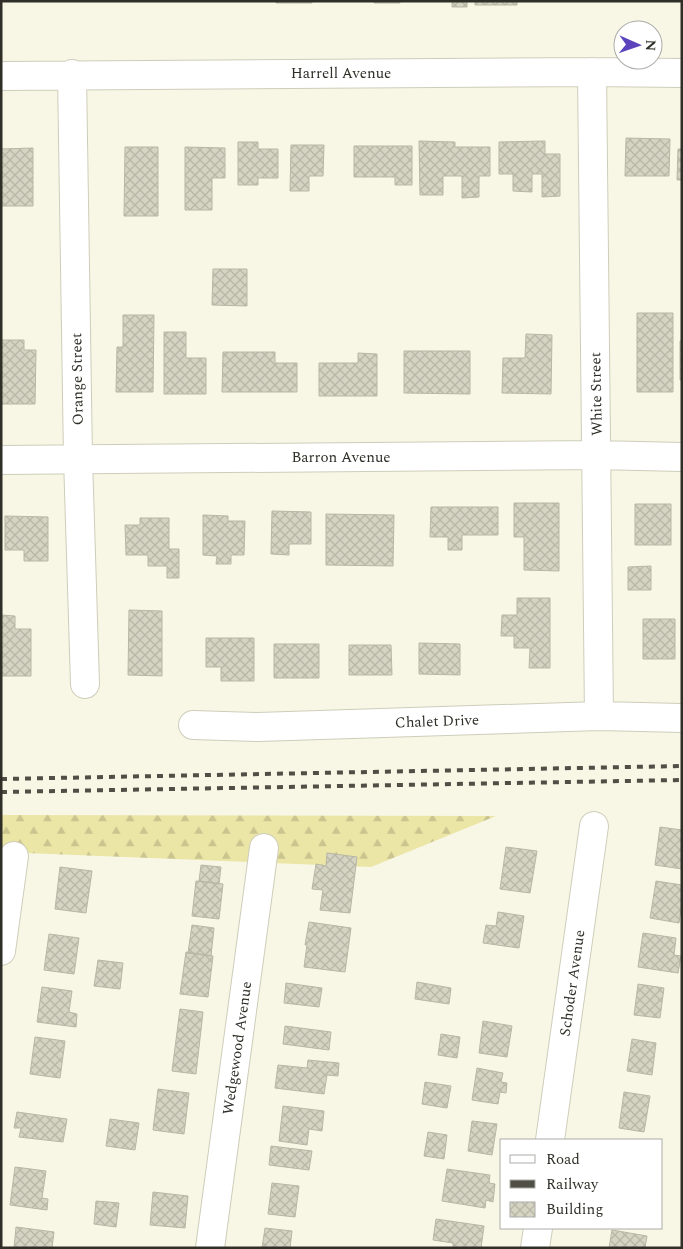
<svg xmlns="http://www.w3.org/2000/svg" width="683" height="1249" viewBox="0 0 683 1249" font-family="Spectral,serif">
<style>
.forest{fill:url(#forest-firs)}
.building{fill:url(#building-cross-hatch);stroke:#b8b6a5}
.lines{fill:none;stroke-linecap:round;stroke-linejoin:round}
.minor-casing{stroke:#cecdbb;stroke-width:30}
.minor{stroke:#fff;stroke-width:28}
.rail{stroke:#4f4f46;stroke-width:4;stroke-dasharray:6 6;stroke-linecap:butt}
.labels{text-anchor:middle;stroke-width:4;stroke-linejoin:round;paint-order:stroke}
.street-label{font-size:15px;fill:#2f2f28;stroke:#fff}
</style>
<defs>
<pattern id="forest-firs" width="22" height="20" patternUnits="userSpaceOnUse" patternTransform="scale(1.25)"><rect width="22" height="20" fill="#ebe5a6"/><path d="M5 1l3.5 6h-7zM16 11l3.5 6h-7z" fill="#cac58f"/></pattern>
<pattern id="building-cross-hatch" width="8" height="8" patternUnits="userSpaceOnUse" patternTransform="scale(1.25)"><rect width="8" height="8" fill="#d5d4c2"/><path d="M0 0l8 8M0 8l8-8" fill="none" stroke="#b7b6a7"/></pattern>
</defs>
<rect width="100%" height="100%" fill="#f8f7e5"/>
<path class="forest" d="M1 815 496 816 371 867 1 852Z"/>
<path class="building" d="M276 1H312V3H276Z
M374 1H400V3H374Z
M452 1H467V7H452Z
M475 1H517V5H475Z
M626 138 670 139 669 176H625Z
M419 141 455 142V147H490V176H479V197L462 198V176H443V195H420Z
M545 141V154H560V196L542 197V174H532V192L513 191V174H499V142Z
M238 142H258V149H278V178H258V185H238Z
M291 145H324L323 176H309V191H290Z
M354 146H412V185H395V177H354Z
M125 147H158V216H124Z
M185 147 225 148V178H212V210H185Z
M33 148V206H1V149Z
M678 149H682V180H677Z
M213 269H247V306L212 305Z
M637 313H673V392H637Z
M123 315H154L153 392H116L117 347H123Z
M164 332H186V358H206V394H164Z
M526 334 552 335 551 394 502 393 503 358H525Z
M1 340H24V350H36L35 404H1Z
M680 341H682V380H680Z
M404 351H470V394L404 393Z
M223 352H275V363H297V392H222Z
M358 353 377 354V396H319V363H358Z
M514 503H559V571L524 570V537H514Z
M635 504H671V545H635Z
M431 507H498V535H462V550H448V537H430Z
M272 511 311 512V544H289V555L271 554Z
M326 514 394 515 393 566 326 565Z
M203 515 228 516V521H245L244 555H231V564H216L217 556 203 555Z
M5 516 48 517V561H24V550H5Z
M140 518H169V549H179V578H167V566H148V555H126L125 525H140Z
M651 566V590H628V567Z
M517 598H550V668H529L530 648H514V636H501L502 615H517Z
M129 610 162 611V676L128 675Z
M1 615 15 616V629H31V676H1Z
M643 619H675V659H643Z
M206 638H254V681H221V667H206Z
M419 643 460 644V675L419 674Z
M274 644H319V678H274Z
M349 645H391L392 675H349Z
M660 827 682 830V869L655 865Z
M506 847 537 851 530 893 500 889Z
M327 853 357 857 350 913 320 910 323 890 312 889 316 864 326 866Z
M201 865 221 867 219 884 199 881Z
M60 867 92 871 86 913 55 909Z
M196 881 223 884 219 919 192 916Z
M656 881 682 885V901L679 923 650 918Z
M498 912 524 916 519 948 483 943 486 925 496 926Z
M309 922 351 928 345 972 304 967 307 945H305Z
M192 925 214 928 211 956 188 953Z
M643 933 676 938 674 955 681 956 678 973 638 967Z
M49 934 79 938 74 974 44 970Z
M186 952 213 956 208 997 180 994Z
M98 960 123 963 120 989 94 986Z
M417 982 451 988 449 1004 415 999Z
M286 983 322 988 319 1007 284 1003Z
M638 984 664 988 660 1018 634 1015Z
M42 987 72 991 69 1012 77 1014 76 1027 37 1022Z
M180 1009 203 1012 196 1074 172 1071Z
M483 1021 512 1026 507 1057 479 1053Z
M285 1026 331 1032 329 1050 283 1044Z
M441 1034 460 1037 457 1058 438 1055Z
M35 1037 65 1041 60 1078 30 1074Z
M632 1039 656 1043 652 1075 627 1071Z
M308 1060 339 1063 338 1076 327 1075 324 1094 275 1088 278 1065 307 1068Z
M477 1068 503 1073 501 1082 507 1083 506 1093 500 1092 498 1104 472 1100Z
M425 1082 451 1086 447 1108 422 1104Z
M158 1089 189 1093 184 1134 153 1130Z
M624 1092 650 1096 644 1132 619 1128Z
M283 1106 324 1111 322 1131 309 1129 307 1145 279 1141Z
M17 1112 67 1119 63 1142 19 1137 21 1128H14Z
M110 1119 139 1123 135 1150 106 1146Z
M472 1121 497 1124 492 1155 468 1151Z
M428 1132 447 1135 444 1159 424 1156Z
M271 1146 312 1151 309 1170 269 1165Z
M15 1167 46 1171 42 1198 48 1199 47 1210 10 1205Z
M447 1169 490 1175 489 1183 495 1184 493 1202 486 1200 485 1208 442 1201Z
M272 1183 299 1186 295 1217 268 1214Z
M153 1192 188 1196 185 1228 150 1225Z
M96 1201 119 1203 116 1227 94 1224Z
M436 1219 484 1226 481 1248H453V1243L433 1240Z
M16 1227 54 1232 52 1248H14Z
M265 1228 292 1231 290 1248H262Z
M612 1230 647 1236 645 1248H609Z"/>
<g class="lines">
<defs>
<path id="minor" d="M592 72 599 716
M72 74 78 458 85 684
M1 76 592 72 682 73
M1 460 597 455 682 457
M193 725 258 727 599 716 682 718
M1 951 14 856
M550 1140 594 826
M210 1248 264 848
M535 1248 538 1228"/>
</defs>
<use href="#minor" class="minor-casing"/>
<use href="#minor" class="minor"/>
<path class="rail" d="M1 779 682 766
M1 792 682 780"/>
</g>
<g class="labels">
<g class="street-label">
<text x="341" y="78">Harrell Avenue</text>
<text transform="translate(77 379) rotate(-91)" y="5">Orange Street</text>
<text transform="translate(596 394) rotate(-91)" y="5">White Street</text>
<text x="341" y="462">Barron Avenue</text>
<text transform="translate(437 721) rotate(-2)" y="5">Chalet Drive</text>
<text transform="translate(572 983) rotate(-82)" y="5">Schoder Avenue</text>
<text transform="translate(237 1048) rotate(-82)" y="5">Wedgewood Avenue</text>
</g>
</g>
<rect width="683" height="1249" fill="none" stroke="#2f2f28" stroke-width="5"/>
<rect x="500" y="1139" width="162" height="90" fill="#ffffff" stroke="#acaca9"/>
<rect x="510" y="1155" width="25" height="8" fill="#ffffff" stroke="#acaca9"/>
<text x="546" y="1164" font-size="15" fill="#2f2f28">Road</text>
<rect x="510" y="1180" width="25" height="8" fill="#4f4f46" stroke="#acaca9"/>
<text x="546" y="1189" font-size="15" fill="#2f2f28">Railway</text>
<rect x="510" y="1202" width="25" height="15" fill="url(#building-cross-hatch)" stroke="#acaca9"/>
<text x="546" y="1214" font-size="15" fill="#2f2f28">Building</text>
<g transform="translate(638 45) rotate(92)"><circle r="24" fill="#ffffff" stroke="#acaca9"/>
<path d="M0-4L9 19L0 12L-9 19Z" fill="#5b44bc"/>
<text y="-8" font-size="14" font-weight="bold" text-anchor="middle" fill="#2f2f28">N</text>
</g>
</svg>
